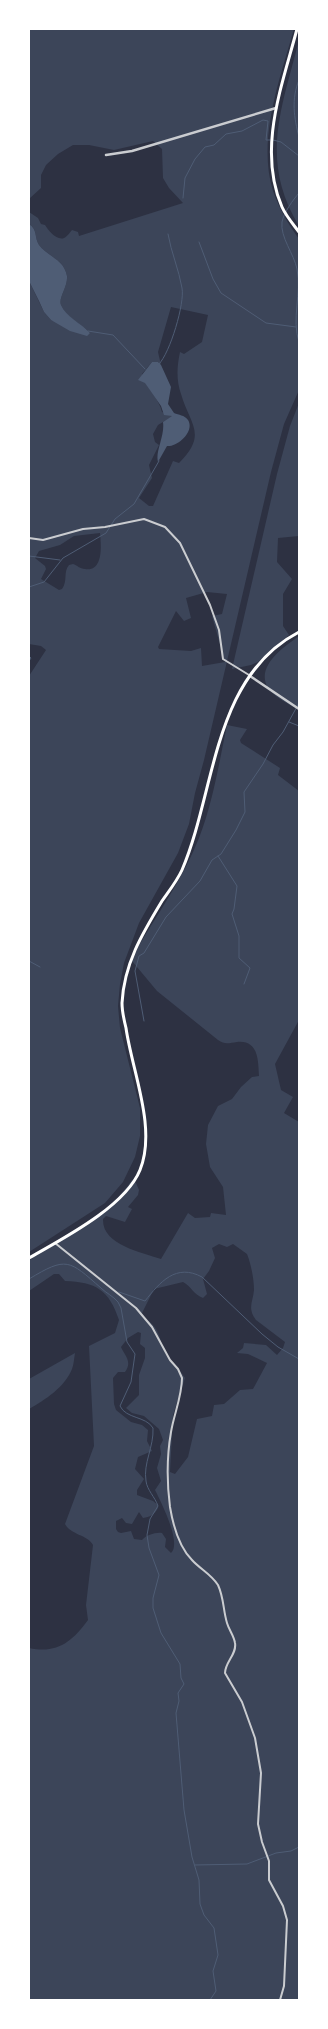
<svg xmlns="http://www.w3.org/2000/svg" width="328" height="2029" viewBox="0 0 328 2029" font-family="'Times New Roman',serif">
<style>
.green{fill:#3c4559;fill-rule:evenodd}
.water{fill:#4f5d75}
.lines{fill:none;stroke-linecap:round;stroke-linejoin:round}
.stream{stroke:#4f5d75;stroke-width:1}
.minor{stroke:#caccd0;stroke-width:2}
.tertiary{stroke:#caccd0;stroke-width:2.5}
.secondary{stroke:#fff;stroke-width:3}
</style>
<rect width="100%" height="100%" fill="#2d3142"/>
<path class="green" d="M29 29H294C280 78 257 140 273 191 279 208 288 224 299 239V390L284 424 271 472 204 760 195 793 189 824 178 853 139 923 124 963 120 984 118 1006 120 1028 140 1108V1136L135 1157 123 1182 105 1203 29 1252V676L46 650 41 646 29 644V281L44 312 51 320 90 333C81 323 66 318 61 305 58 298 68 287 67 276 64 259 48 257 39 245 34 237 38 230 29 224V212L38 218 41 224 45 225C48 230 57 241 64 238 67 237 70 232 72 230L78 232 79 236 183 203 169 188 163 178 162 149 153 141 114 150 89 145H73L58 154 46 165 41 175V188L29 199ZM171 307 208 315 202 342 184 354 180 352C177 366 176 380 181 394 190 425 208 434 179 463L173 461 153 506H149L139 498 152 478 149 465 159 445 155 442 153 434 158 425 173 416 162 412C159 398 146 388 142 374L152 362H158L161 365 158 352ZM100 533C101 544 104 572 85 569 80 569 77 565 73 564L69 565C63 572 68 581 62 589L59 590 41 579 46 569 45 566 35 558 39 551 60 545 74 536ZM207 592 227 594 222 614 212 616 225 662 202 666 201 648 191 651 159 649 158 647 176 611 184 621 191 618 186 598Z
M299 40V226C259 160 282 108 299 40Z
M299 403V536L278 538 277 562 292 579 283 594V626L289 635 258 662 251 665 232 669 277 474 290 426Z
M299 636V710C289 704 275 698 268 688 255 666 284 647 299 636Z
M227 725 247 729 240 740 241 743 280 768 278 775 299 791V1020L275 1064 281 1090 293 1097 284 1113 299 1122V2000H29V1648C57 1654 72 1642 88 1620L86 1605 93 1545C88 1535 71 1535 65 1524L94 1446 89 1346 115 1333 119 1320C109 1290 96 1282 65 1281L59 1274H54L29 1291V1260C66 1237 107 1217 132 1180L136 1183 139 1190 138 1195 128 1207 132 1209 125 1222 106 1216 103 1219C102 1245 141 1252 161 1259L188 1213 195 1218 210 1217 211 1213 226 1215 223 1187 210 1167 206 1144 208 1125 218 1106 232 1099 241 1087 252 1077 259 1076C258 1061 259 1040 237 1042 229 1043 225 1045 218 1040L157 991 132 961 138 947C159 912 184 876 199 838 213 802 219 763 227 725ZM219 1244 227 1247 233 1244 247 1254C251 1264 254 1279 254 1290 253 1302 247 1308 256 1320L285 1342 283 1348 277 1355 266 1345 244 1343 243 1348 237 1353 248 1354 267 1363 253 1389 240 1390 224 1404 214 1405 212 1416 197 1419 188 1457 175 1474 170 1472 173 1415 185 1378C180 1370 171 1364 167 1356 157 1337 163 1330 141 1315L154 1289 183 1282C191 1286 194 1295 203 1298L207 1294 203 1279 209 1271 215 1258 212 1248ZM138 1332 141 1333 140 1344 145 1348V1358L139 1375V1395L126 1408 132 1413 144 1416 159 1429 163 1440 160 1446 161 1454 157 1468 161 1481 155 1490C161 1502 182 1543 171 1553L165 1547 166 1539 162 1533C156 1532 146 1535 142 1540L134 1539 131 1531 121 1533 118 1532 116 1529V1521L122 1518 126 1523 132 1524 139 1512 143 1518C150 1517 154 1515 158 1508V1505L153 1501 137 1495V1490L144 1479 135 1469 138 1457 152 1451 147 1441 148 1430 142 1425 131 1422 116 1410 114 1404 113 1378 118 1372H125C133 1361 124 1355 121 1347L128 1338Z
M75 1353C74 1358 74 1364 72 1369 65 1387 45 1400 29 1409V1379Z"/>
<path class="water" d="M29 224C38 230 34 237 39 245 48 257 64 259 67 276 68 287 58 298 61 305 66 317 81 323 90 333L87 336 70 331 51 320 44 312 39 301 29 281Z
M152 362H158L161 365 171 387 168 404 174 413C179 415 184 415 188 420 195 431 178 447 167 446L158 462C155 451 165 436 163 422L172 416 164 415 161 406 145 383 138 380Z"/>
<g class="lines">
<path class="stream" d="M299 80C291 99 294 118 299 137
M273 140 281 142 299 156
M299 193C293 200 284 212 282 222 280 237 294 254 297 269 302 293 291 319 299 342
M183 198 185 178 195 159 205 147 214 145 226 134 242 131 263 120 268 121 266 140H270
M199 242 213 279 221 293 266 323 296 327
M88 331 113 335 145 369
M159 364C170 353 185 303 182 288 179 270 171 252 168 234
M29 556 60 560
M29 587 44 582 63 558 106 533 115 519 134 504 159 461
M29 656 31 658 29 661
M289 722 299 726
M218 856 237 886 234 909 232 914 239 936V958L250 968 244 984
M29 961 40 967
M144 1021 135 971 139 956 144 953 166 917 200 881 212 860 221 854 236 830 245 812 244 792 263 764 273 745 283 732 299 703
M29 1279C67 1256 69 1260 101 1288 106 1293 113 1296 118 1302L121 1308 127 1342 135 1354 131 1382 120 1406C126 1419 146 1416 153 1428 154 1447 143 1463 146 1481 147 1490 155 1497 158 1506L150 1519 147 1535 149 1548 159 1575 153 1598V1608L161 1633 180 1664 181 1678 184 1684 178 1693 179 1701 176 1713 184 1810 192 1857 199 1880 200 1904 204 1915 214 1928 218 1955 213 1971 216 1991 210 2000
M119 1292 145 1301C160 1282 176 1263 202 1277L262 1334 278 1347 299 1359
M195 1865 247 1864 276 1853 291 1851 299 1847"/>
<path class="minor" d="M29 538 43 540 83 529 105 527 144 519 165 527 180 543 210 605 219 630 223 659 249 675
M55 1243 136 1308 152 1327 170 1360 178 1369 182 1378C182 1396 174 1414 171 1432 167 1455 167 1484 170 1507 173 1525 179 1547 192 1560 200 1569 211 1574 218 1585 224 1598 223 1610 227 1623 229 1630 234 1636 235 1643 237 1654 225 1662 225 1673L242 1702 255 1738 261 1773 258 1824 262 1842 269 1861V1880L283 1906 287 1920 284 1986 280 2000"/>
<path class="tertiary" d="M106 155 132 151 276 108
M250 676 299 709"/>
<path class="secondary" d="M297 29C282 86 257 149 282 207 286 216 293 224 299 232
M29 1258C62 1239 125 1207 140 1170 157 1128 132 1071 126 1028 124 1020 122 1011 122 1003 124 964 142 934 162 901 169 891 177 881 182 870 216 791 212 677 299 632"/>
</g>
<rect width="328" height="2029" fill="none" stroke="#ffffff" stroke-width="60"/>
</svg>
